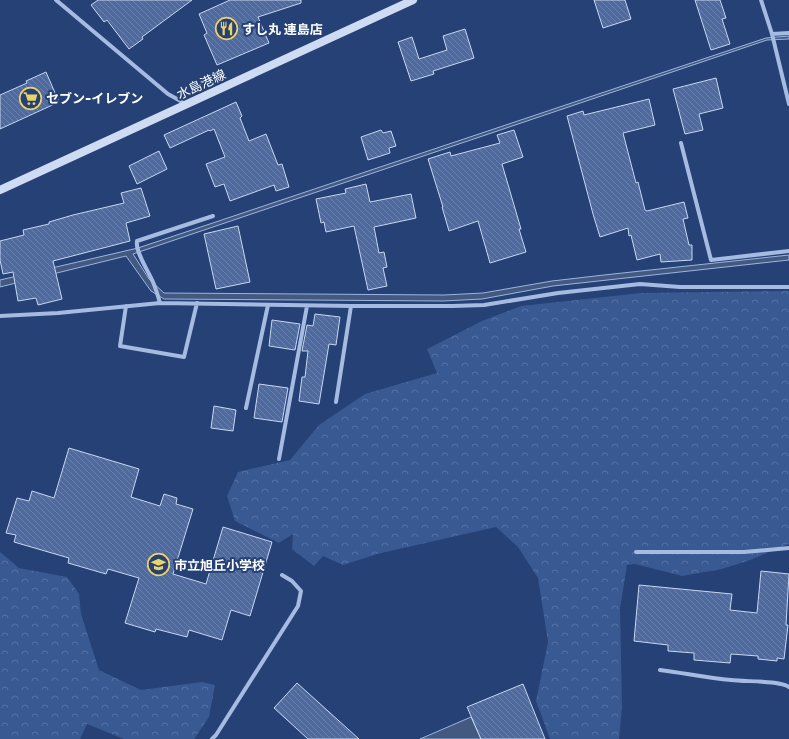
<svg xmlns="http://www.w3.org/2000/svg" width="789" height="739" viewBox="0 0 789 739" font-family="Rubik,'Noto Sans JP',sans-serif">
<style>
.forest{fill:url(#forest-crowns)}
.water{fill:#44597f;stroke:#9ab5e3}
.building{fill:url(#building-back-hatch);stroke:#c8d7f2}
.lines{fill:none;stroke-linecap:round;stroke-linejoin:round}
.minor{stroke:#a6bbe2;stroke-width:4}
.secondary{stroke:#cedbf3;stroke-width:8}
.labels{text-anchor:middle;stroke-width:4;stroke-linejoin:round;paint-order:stroke}
.poi-label{font-size:13px;font-weight:bold;fill:#fff;stroke:#254175;text-anchor:start}
.street-label{font-size:13px;fill:#fff;stroke:#254175}
</style>
<defs>
<pattern id="forest-crowns" width="20" height="18" patternUnits="userSpaceOnUse"><rect width="20" height="18" fill="#395993"/><path d="M2 6a3 3 0 1 1 6 0M12 15a3 3 0 1 1 6 0" fill="none" stroke="#5772a3"/></pattern>
<pattern id="building-back-hatch" width="6" height="6" patternUnits="userSpaceOnUse"><rect width="6" height="6" fill="#4e6a9f"/><path d="M-1 5l2 2M0 0l6 6M5-1l2 2" fill="none" stroke="#6980ad"/></pattern>
</defs>
<rect width="100%" height="100%" fill="#254175"/>
<path class="forest" d="M789 291V544L750 560 722 569 682 576 635 564 627 565 620 609 622 707 619 739H550L536 701 548 642 538 578 518 547 496 527 377 554 343 565 323 556 314 566 292 549 293 534 279 543 235 521 227 496 238 472 290 460 319 425 365 394 437 373 427 349 482 321 521 306 641 293Z
M0 552 19 568 67 577 79 594 81 614 99 670 141 690 202 682 215 685 209 717 194 739H124L87 724 80 739H0Z"/>
<path class="water" d="M789 36V39L767 40 133 254 149 279 164 293 444 295 483 293 552 281 604 275 789 255V260L553 286 482 299 443 301 164 299 151 291 126 256 0 287V280L138 248 766 38Z
M471 717 481 739H420Z"/>
<path class="building" d="M98 0H192L142 37 143 39 129 49 107 20 104 22 91 5Z
M230 0H301V3L258 17 269 43 217 65 204 35 207 33 199 14Z
M594 0H625L631 19 603 28Z
M695 0H720L726 18 722 19 730 44 711 50Z
M465 29 474 58 433 71 434 74 411 81 398 42 412 37 419 59 447 50 443 36Z
M46 72 59 102 0 129V95L27 83 26 81Z
M716 78 723 108 699 114 703 130 685 134 673 89Z
M649 99 655 125 623 133 636 183 638 182 645 210 647 211 684 202 688 218 683 219 689 245H692V260L661 262 660 254 637 260 631 235 629 236 628 228 600 237 593 214 567 116 583 111 584 115Z
M236 102 242 116 240 118 249 141 266 134 278 165 282 164 289 187 276 191 274 185 230 201 224 184 215 187 206 164 225 157 214 129 210 131 209 130 170 148 164 135Z
M381 130 383 133 391 131 396 146 389 148 390 153 368 160 361 137Z
M514 130 523 157 502 164 521 229H519L526 252 490 263 478 221 449 231 442 207H443L428 159 450 152 451 156 500 143 497 135Z
M159 151 167 169 137 184 129 166Z
M366 184 370 202 411 194 416 218 374 227 379 253 384 252 387 267 383 268 387 286 368 290 354 226 326 232 324 222 321 223 316 199 346 193 345 189Z
M141 188 150 216 126 223 130 241 53 261 62 299 38 305 36 298 18 301 13 272 3 274 0 260V241L24 235 23 230 49 224V222L73 215 124 203 121 193Z
M238 226 250 282 216 289 204 234Z
M315 314 340 317 336 345 329 344 319 404 299 401 302 377H305L308 351H302L307 325 313 326Z
M272 320 300 324 295 350 269 346Z
M259 384 288 388 282 422 254 418Z
M214 406 236 410 233 431 211 428Z
M69 448 139 469 131 497 160 506 164 494 177 498 176 504 193 509 173 574 206 584 223 527 272 542 250 616 231 610 222 640 189 630 187 637 156 629 155 632 125 623 139 578 108 569 106 574 68 563 69 558 14 542 16 535 6 533 17 498 29 501 32 491 54 498Z
M761 571 789 574 786 625H788L784 659 777 658V661L758 659V656L731 654 730 663 694 660V653L668 651V645L634 641 639 585 732 594 730 610 757 613Z
M297 683 359 739H308L274 708Z
M523 684 545 739H481L467 707Z"/>
<g class="lines">
<path class="minor" d="M56 0 168 94 186 104
M761 0 772 34 789 104
M772 34 789 33
M681 143 711 260 789 251
M160 303C158 296 156 289 153 282 149 272 135 252 137 241L213 216
M126 306 120 346 184 357 197 303
M0 316 58 313 160 303 351 306H453L484 305 558 293 640 284 680 287H789
M336 402 351 306
M246 408 268 305
M279 459 307 306
M636 552H744L789 548
M660 670C684 673 707 678 731 680 745 682 779 680 789 687
M212 739 216 735 298 606 301 591 292 581 282 575"/>
<path class="secondary" d="M0 190 413 0"/>
</g>
<defs>
<symbol id="restaurant-ring" viewBox="-11 -11 22 22"><circle r="9.5" fill="#254175" stroke="#ebd26b" stroke-width="1.5"/><path d="M-5-6h1v4h1v-4h1v4h1v-4h1v5L-1.5 .5V6h-2V.5L-5-1ZM5-6V6H3V1.5H1.5Q1.5-4 5-6Z" fill="#ebd26b"/></symbol>
<symbol id="supermarket-ring" viewBox="-11 -11 22 22"><circle r="9.5" fill="#254175" stroke="#ebd26b" stroke-width="1.5"/><path d="M-6-5.5h2.5l.6 2H6L4.5 2H-2.5L-4.4-4H-6ZM-1.5 3.2a1.3 1.3 0 1 0 .1 0ZM3 3.2a1.3 1.3 0 1 0 .1 0Z" fill="#ebd26b"/></symbol>
<symbol id="school-ring" viewBox="-11 -11 22 22"><circle r="9.5" fill="#254175" stroke="#ebd26b" stroke-width="1.5"/><path d="M0-5L7-2L0 1L-7-2ZM-4 1L0 2.5L4 1V4Q0 6-4 4Z" fill="#ebd26b"/></symbol>
</defs>
<g fill-rule="evenodd">
<use href="#restaurant-ring" x="214" y="16" width="25" height="25"/>
<use href="#supermarket-ring" x="18" y="86" width="25" height="25"/>
<use href="#school-ring" x="146" y="552" width="25" height="25"/>
</g>
<g class="labels">
<g class="poi-label">
<text x="242" y="34">すし丸 連島店</text>
<text x="46" y="103">セブン-イレブン</text>
<text x="174" y="570">市立旭丘小学校</text>
</g>
<g class="street-label">
<text transform="translate(201 84) rotate(-25)" y="5">水島港線</text>
</g>
</g>
</svg>
